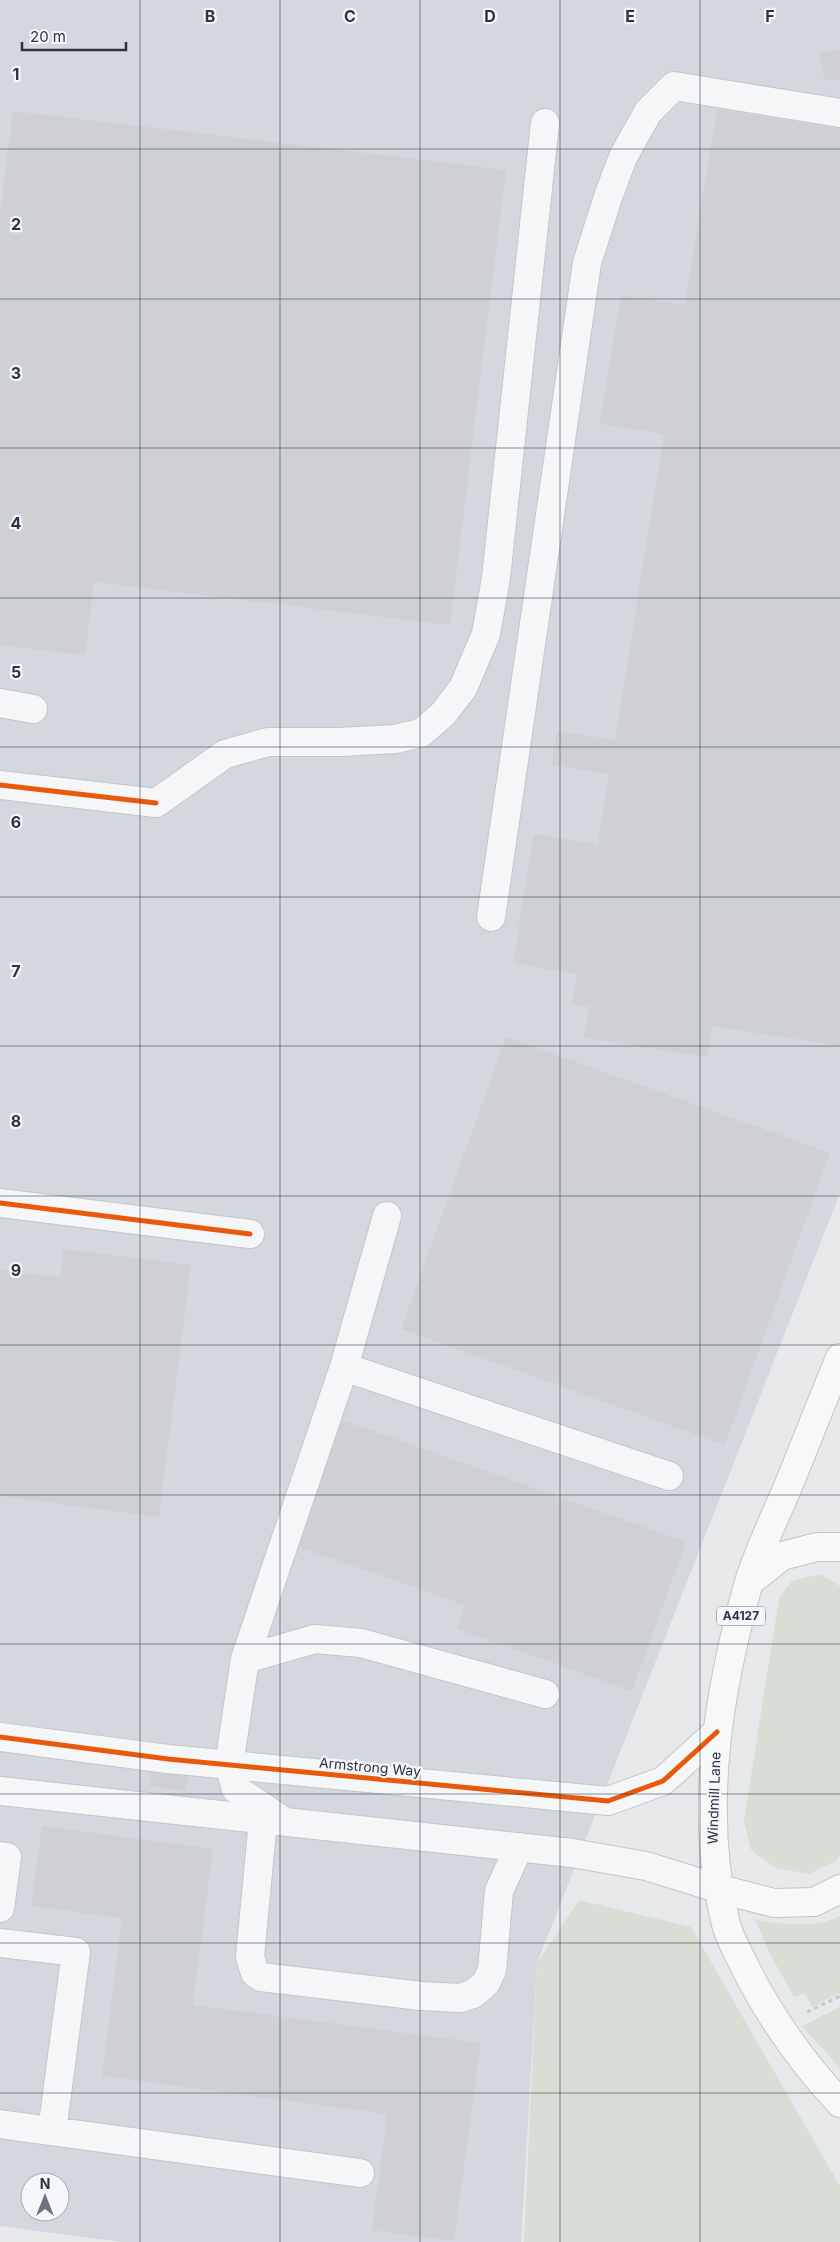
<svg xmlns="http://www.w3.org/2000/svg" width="840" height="2242" viewBox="0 0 840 2242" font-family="Inter,sans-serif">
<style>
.built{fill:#d4d7dd;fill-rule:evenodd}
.green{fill:#d6ded6}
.building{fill:#ced0d3}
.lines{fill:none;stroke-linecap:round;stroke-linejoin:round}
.minor-casing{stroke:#c4c6c8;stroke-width:30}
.major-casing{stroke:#c2c5c8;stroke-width:30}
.path{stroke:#c5c6ca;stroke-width:3;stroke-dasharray:4 4;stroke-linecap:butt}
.minor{stroke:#f5f6f7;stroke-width:28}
.major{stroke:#f8f8f8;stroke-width:28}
.cycleway-casing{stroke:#f4f6f9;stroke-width:8}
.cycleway{stroke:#e8590c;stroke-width:5}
.grid{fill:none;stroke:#2b3445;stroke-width:1;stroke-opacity:0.55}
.labels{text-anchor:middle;stroke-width:4.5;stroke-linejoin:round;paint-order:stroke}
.shield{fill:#f4f6f9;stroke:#676e7b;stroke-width:1}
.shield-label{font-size:12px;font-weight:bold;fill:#2b3445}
.street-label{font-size:14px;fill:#2b3445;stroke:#f4f6f9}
.grid-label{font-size:16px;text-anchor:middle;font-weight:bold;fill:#2b3445;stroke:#f4f6f9;stroke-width:4.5;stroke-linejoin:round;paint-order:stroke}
</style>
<rect width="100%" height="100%" fill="#e6e8ea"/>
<path class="built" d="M0 0H840V1193L537 1963 521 2242H122L0 2226ZM30 2182H60V2212H30Z"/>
<path class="green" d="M820 1574 840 1586V1855L837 1860 809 1874 776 1868 751 1850 744 1821 779 1598 792 1581Z
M579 1900 691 1927 840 2186V2242H524L537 1963Z
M840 1916V1993L812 2007 805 1993 794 1997 770 1954 755 1920C783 1924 813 1929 840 1916Z
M840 2007V2068L802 2026Z"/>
<path class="building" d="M840 50V81L824 79 819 53Z
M717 109 840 129V1046L713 1026 707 1057 584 1038 589 1007 572 1004 577 974 513 963 534 834 598 844 609 774 552 765 557 731 615 740 664 434 600 424 621 295 685 305Z
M13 111 506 170 450 625 94 582 85 655 0 645V215Z
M506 1037 830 1153 725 1445 401 1329Z
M63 1249 191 1265 159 1517 0 1496V1270L60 1277Z
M339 1419 686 1542 632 1691 457 1629 465 1605 294 1545Z
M152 1764 189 1769 186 1791 149 1786Z
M42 1826 213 1849 193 2005 481 2043 454 2241 372 2230 387 2114 102 2076 122 1918 31 1906Z"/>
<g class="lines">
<defs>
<path id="minor" d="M0 703 33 709
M0 785 156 803 225 754 268 742H340L395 739 421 733 443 714 463 688 486 634 496 578 545 123
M491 917 587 263 608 197 623 157 648 112 674 86 840 113
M0 1203 250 1234
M344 1367 669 1476
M245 1659 315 1639 361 1643 545 1694
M0 1737 168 1759 608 1801 663 1781 717 1732
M0 1791 572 1853 646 1866 720 1889
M263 1820 250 1957 255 1973 261 1977 421 1996 460 1998 473 1994 486 1983 492 1970 499 1891 519 1847
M282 1820 236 1789 229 1765 245 1659 344 1367 387 1216
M0 1856 7 1857 0 1908
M0 1943 76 1952 52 2131
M0 2124 360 2173"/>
<path id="major" d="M840 1358C822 1401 805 1445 787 1489 774 1519 759 1550 749 1582 718 1691 699 1809 725 1920 728 1936 737 1950 744 1965 769 2016 801 2061 840 2103
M750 1581 782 1556 817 1547H840
M720 1889 774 1903 814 1902 840 1889"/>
</defs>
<use href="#minor" class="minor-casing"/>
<use href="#major" class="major-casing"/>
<path class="path" d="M807 2012 840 1996"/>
<use href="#minor" class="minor"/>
<use href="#major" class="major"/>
<defs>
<path id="cycleway" d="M0 785 156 803
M0 1203 250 1234
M0 1737 168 1759 608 1801 663 1781 717 1732"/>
</defs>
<use href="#cycleway" class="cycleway-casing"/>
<use href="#cycleway" class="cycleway"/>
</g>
<path class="grid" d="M140 0V2242M280 0V2242M420 0V2242M560 0V2242M700 0V2242M0 149H840M0 299H840M0 448H840M0 598H840M0 747H840M0 897H840M0 1046H840M0 1196H840M0 1345H840M0 1495H840M0 1644H840M0 1794H840M0 1943H840M0 2093H840"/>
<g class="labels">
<rect class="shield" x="717" y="1606.5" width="48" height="19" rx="4"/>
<g class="shield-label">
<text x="741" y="1620">A4127</text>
</g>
<g class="street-label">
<text transform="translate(370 1767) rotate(5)" y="5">Armstrong Way</text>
<text transform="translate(714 1798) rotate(-88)" y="5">Windmill Lane</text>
</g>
</g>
<g class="grid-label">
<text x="210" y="22">B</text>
<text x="350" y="22">C</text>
<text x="490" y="22">D</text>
<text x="630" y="22">E</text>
<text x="770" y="22">F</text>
<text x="16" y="80">1</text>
<text x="16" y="230">2</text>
<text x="16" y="379">3</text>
<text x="16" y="529">4</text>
<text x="16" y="678">5</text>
<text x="16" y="828">6</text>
<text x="16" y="977">7</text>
<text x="16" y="1127">8</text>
<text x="16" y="1276">9</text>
</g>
<g transform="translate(45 2197)"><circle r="24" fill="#f4f6f9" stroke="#a4a8b1"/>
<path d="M0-4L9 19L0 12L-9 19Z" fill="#6c737f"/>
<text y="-8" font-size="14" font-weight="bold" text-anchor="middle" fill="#2b3445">N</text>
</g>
<path d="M22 42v8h104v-8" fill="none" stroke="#2b3445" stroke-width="2.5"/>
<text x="30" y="42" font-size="15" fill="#2b3445" stroke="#f4f6f9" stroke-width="4" paint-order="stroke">20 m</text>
</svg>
